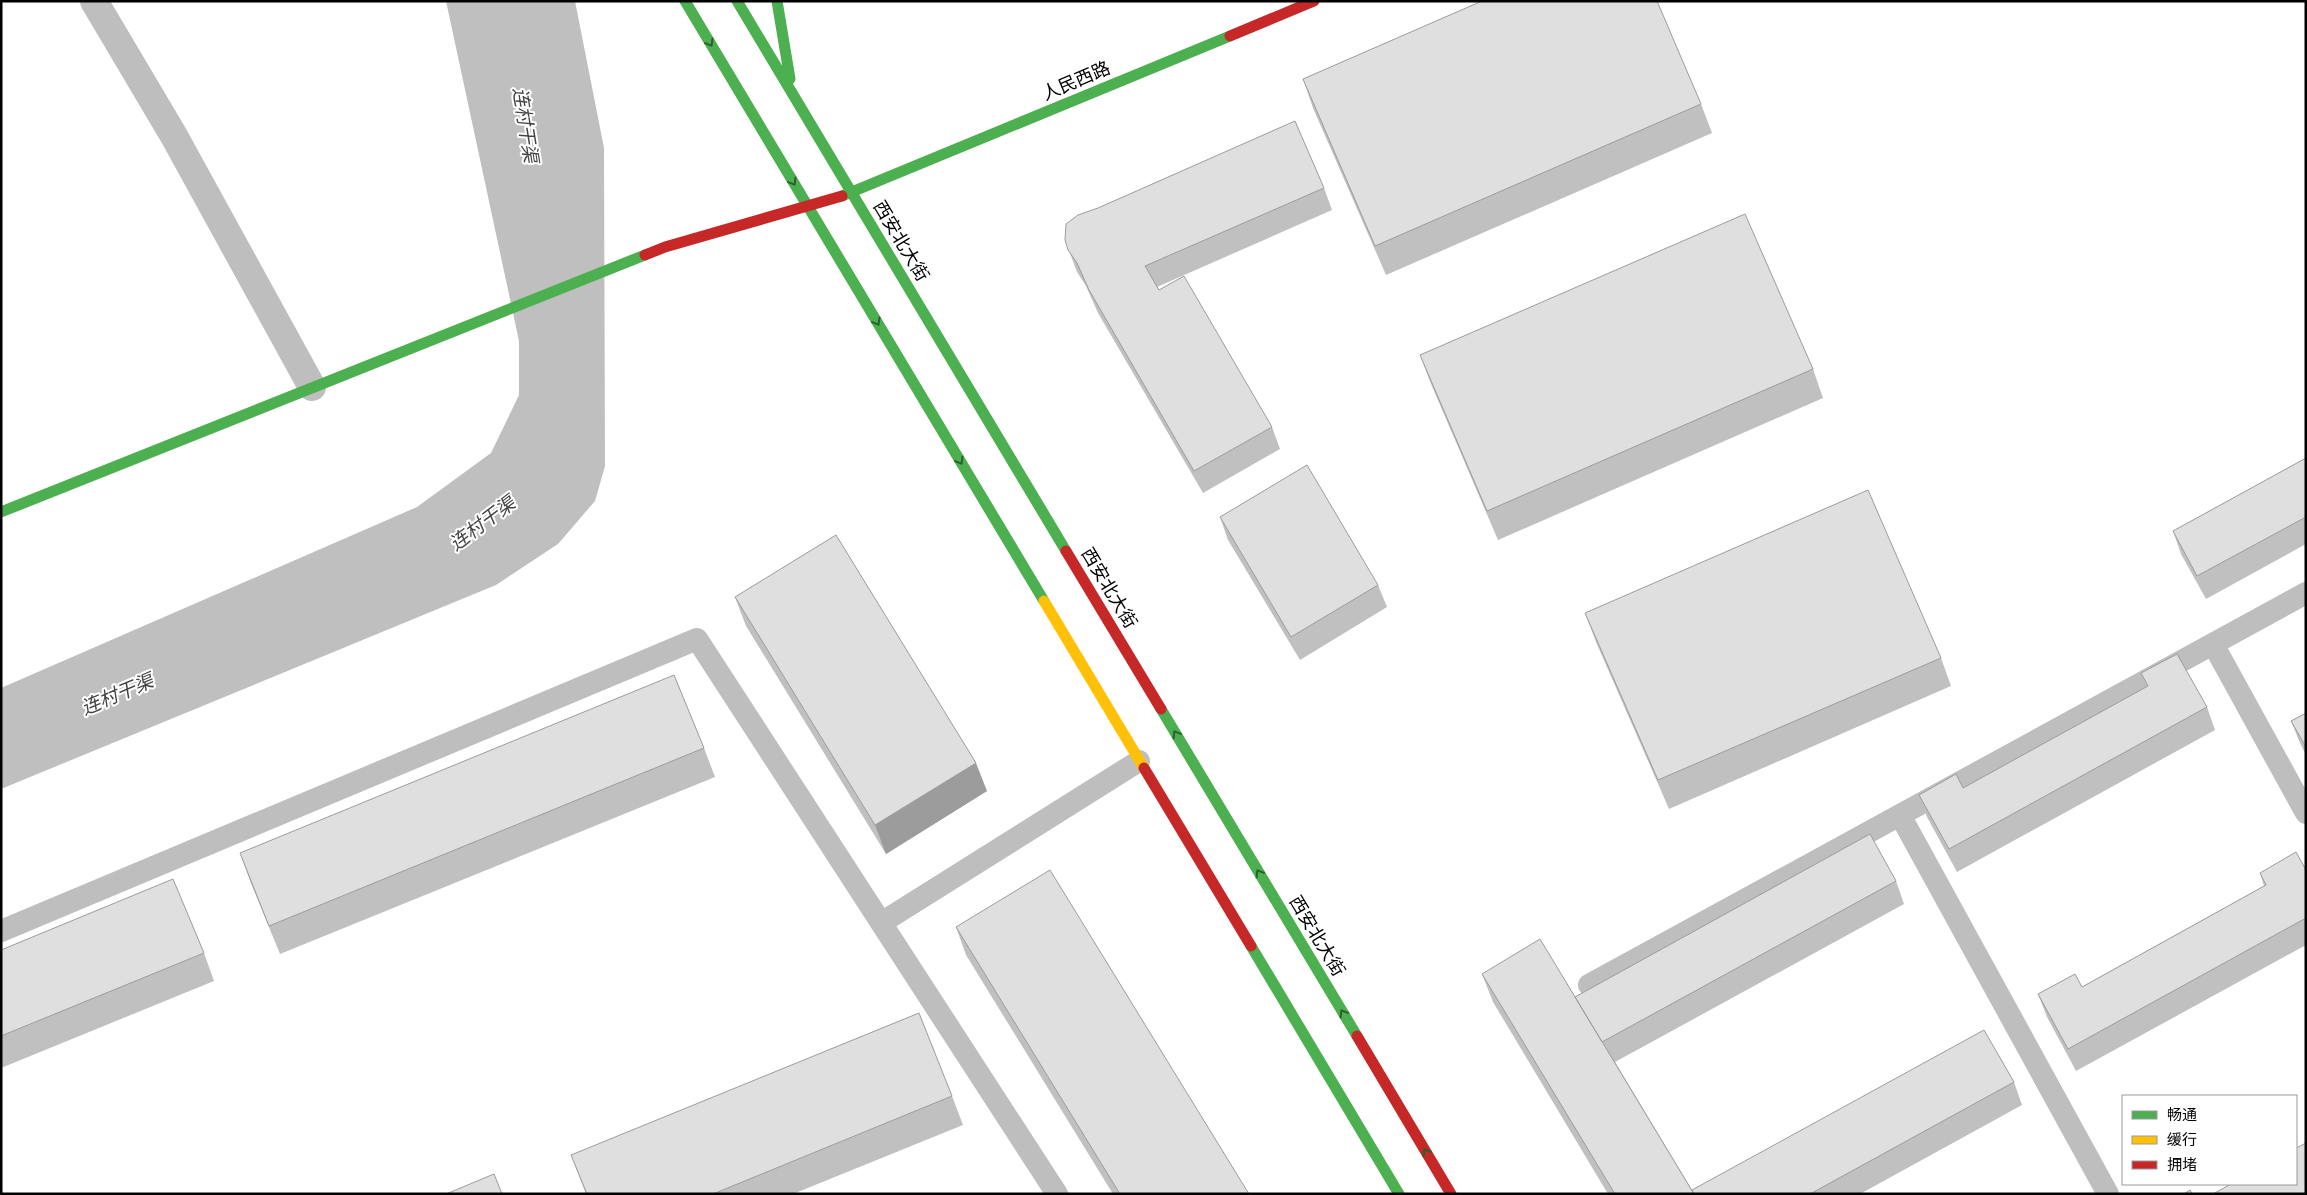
<svg xmlns="http://www.w3.org/2000/svg" width="2307" height="1195" viewBox="0 0 2307 1195" font-family="'Archivo Narrow','Noto Sans SC',sans-serif">
<style>
.water{fill:#bfbfbf}
.lines{fill:none;stroke-linecap:round;stroke-linejoin:round}
.lane{stroke:#bebebe;stroke-width:22}
.street{stroke:#bebebe;stroke-width:28}
.fast{stroke:#4caf50;stroke-width:11}
.slow{stroke:#ffc107;stroke-width:11}
.jam{stroke:#c62828;stroke-width:11}
.wall{fill:#c0c0c0}
.shaded-wall{fill:#9c9c9c}
.building{fill:#dfdfdf;stroke:#9c9c9c}
.oneway{stroke:#2a602c}
.labels{text-anchor:middle;stroke-width:4;stroke-linejoin:round;paint-order:stroke}
.street-label{font-size:18px;fill:#000;stroke:#fff}
.water-label{font-size:19px;font-style:italic;fill:#444;stroke:#fff}
</style>
<rect width="100%" height="100%" fill="#fff"/>
<path class="water" d="M446 1H575L604 148 605 466 595 501 558 544 496 585 1 789V688L417 507 491 453 519 395V341Z"/>
<g class="lines">
<path class="lane" d="M2213 644 2306 813
M1900 815 2108 1194
M881 923 1139 761
M1 931 697 639 1057 1194
M1589 985 2306 593"/>
<path class="street" d="M94 1 174 136 312 387"/>
<path class="fast" d="M685 1 1044 601
M737 1 1066 551
M777 1 790 79
M842 196 1230 36
M1 512 645 255
M1161 709 1357 1036
M1251 946 1399 1194"/>
<path class="slow" d="M1044 601 1144 768"/>
<path class="jam" d="M1230 36 1314 1
M645 255 665 247 842 196
M1066 551 1161 709
M1144 768 1251 946
M1357 1036 1451 1194"/>
</g>
<path class="wall" d="M1303 79 1701 104 1712 133 1386 275 1313 108Z
M1324 188 1332 210 1157 287 1272 427 1280 449 1203 493 1098 313 1086 286 1077 272 1065 240Z
M1420 355 1813 369 1823 398 1498 540 1431 384Z
M2306 458V544L2206 599 2181 554 2173 531Z
M1220 517 1378 585 1387 607 1300 660 1228 540Z
M735 597 987 791 886 854 746 626Z
M1585 613 1941 658 1951 686 1669 809 1596 642Z
M2141 673 2207 707 2215 730 1957 872 1927 817 1919 795 1963 788 2146 687Z
M2306 713V755L2300 743 2291 721Z
M704 748 715 777 280 954 250 881 240 853Z
M2306 870V945L2076 1071 2047 1017 2038 994 2082 987 2264 886 2260 873Z
M1896 881 1904 904 1615 1062 1692 1190 2014 1082 2022 1105 1860 1194H1608L1493 1002 1482 974 1575 997Z
M956 927 1249 1194H1113L966 955Z
M1 950 204 953 214 981 1 1068Z
M952 1096 963 1125 793 1194H586L571 1155Z"/>
<path class="shaded-wall" d="M976 763 987 791 886 854 875 825Z"/>
<path class="building" d="M1482 1H1657L1701 104 1375 246 1303 79Z
M1295 121 1324 188 1145 266 1159 290 1184 276 1272 427 1194 471 1089 290 1077 263 1068 250 1065 240 1066 224 1078 215 1098 208Z
M1745 214 1813 369 1487 511 1420 355Z
M2306 458V517L2197 576 2173 531Z
M1307 465 1378 585 1291 637 1220 517Z
M1868 490 1941 658 1658 780 1585 613Z
M836 535 976 763 875 825 735 597Z
M2177 654 2207 707 1949 849 1919 795 1956 774 1963 788 2148 686 2141 673Z
M674 675 704 748 269 926 240 853Z
M2306 713V747L2291 721Z
M1870 834 1896 881 1602 1042 1575 997Z
M2296 852 2306 870V918L2068 1049 2038 994 2075 974 2082 987 2266 885 2260 873Z
M1050 870 1249 1194H1120L956 927Z
M173 879 204 953 1 1036V950Z
M1540 939 1694 1194H1615L1482 974Z
M919 1013 952 1096 713 1194H587L571 1155Z
M1984 1030 2014 1082 1810 1194H1694L1692 1190Z
M2306 1143V1194H2213L2231 1184H2296V1148Z
M494 1174 502 1194H446Z
M2190 1190 2192 1194H2184Z"/>
<defs><path id="oneway-chevron" d="M-2-3.5L2.5 0L-2 3.5" fill="none" stroke-width="1.6" stroke-linecap="round" stroke-linejoin="round" transform="scale(1.25)"/></defs>
<g class="oneway">
<use href="#oneway-chevron" transform="translate(710 43) rotate(59)"/>
<use href="#oneway-chevron" transform="translate(793 182) rotate(59)"/>
<use href="#oneway-chevron" transform="translate(877 322) rotate(59)"/>
<use href="#oneway-chevron" transform="translate(960 461) rotate(59)"/>
<use href="#oneway-chevron" transform="translate(1176 734) rotate(-121)"/>
<use href="#oneway-chevron" transform="translate(1259 873) rotate(-121)"/>
<use href="#oneway-chevron" transform="translate(1343 1013) rotate(-121)"/>
<use href="#oneway-chevron" transform="translate(1426 1152) rotate(-121)"/>
</g>
<g class="labels">
<g class="street-label">
<text transform="translate(1076 81) rotate(-23)" y="6">人民西路</text>
<text transform="translate(901 241) rotate(59)" y="6">西安北大街</text>
<text transform="translate(1109 588) rotate(59)" y="6">西安北大街</text>
<text transform="translate(1317 936) rotate(59)" y="6">西安北大街</text>
</g>
<g class="water-label">
<text transform="translate(526 125) rotate(81)" y="7">连村干渠</text>
<text transform="translate(482 523) rotate(-37)" y="7">连村干渠</text>
<text transform="translate(117 694) rotate(-23)" y="7">连村干渠</text>
</g>
</g>
<rect width="2307" height="1195" fill="none" stroke="#000000" stroke-width="5"/>
<rect x="2122" y="1095" width="175" height="90" fill="#ffffff" stroke="#999999"/>
<rect x="2132" y="1111" width="25" height="8" fill="#4caf50" stroke="#999999"/>
<text x="2167" y="1120" font-size="15" fill="#000000">畅通</text>
<rect x="2132" y="1136" width="25" height="8" fill="#ffc107" stroke="#999999"/>
<text x="2167" y="1145" font-size="15" fill="#000000">缓行</text>
<rect x="2132" y="1161" width="25" height="8" fill="#c62828" stroke="#999999"/>
<text x="2167" y="1170" font-size="15" fill="#000000">拥堵</text>
</svg>
